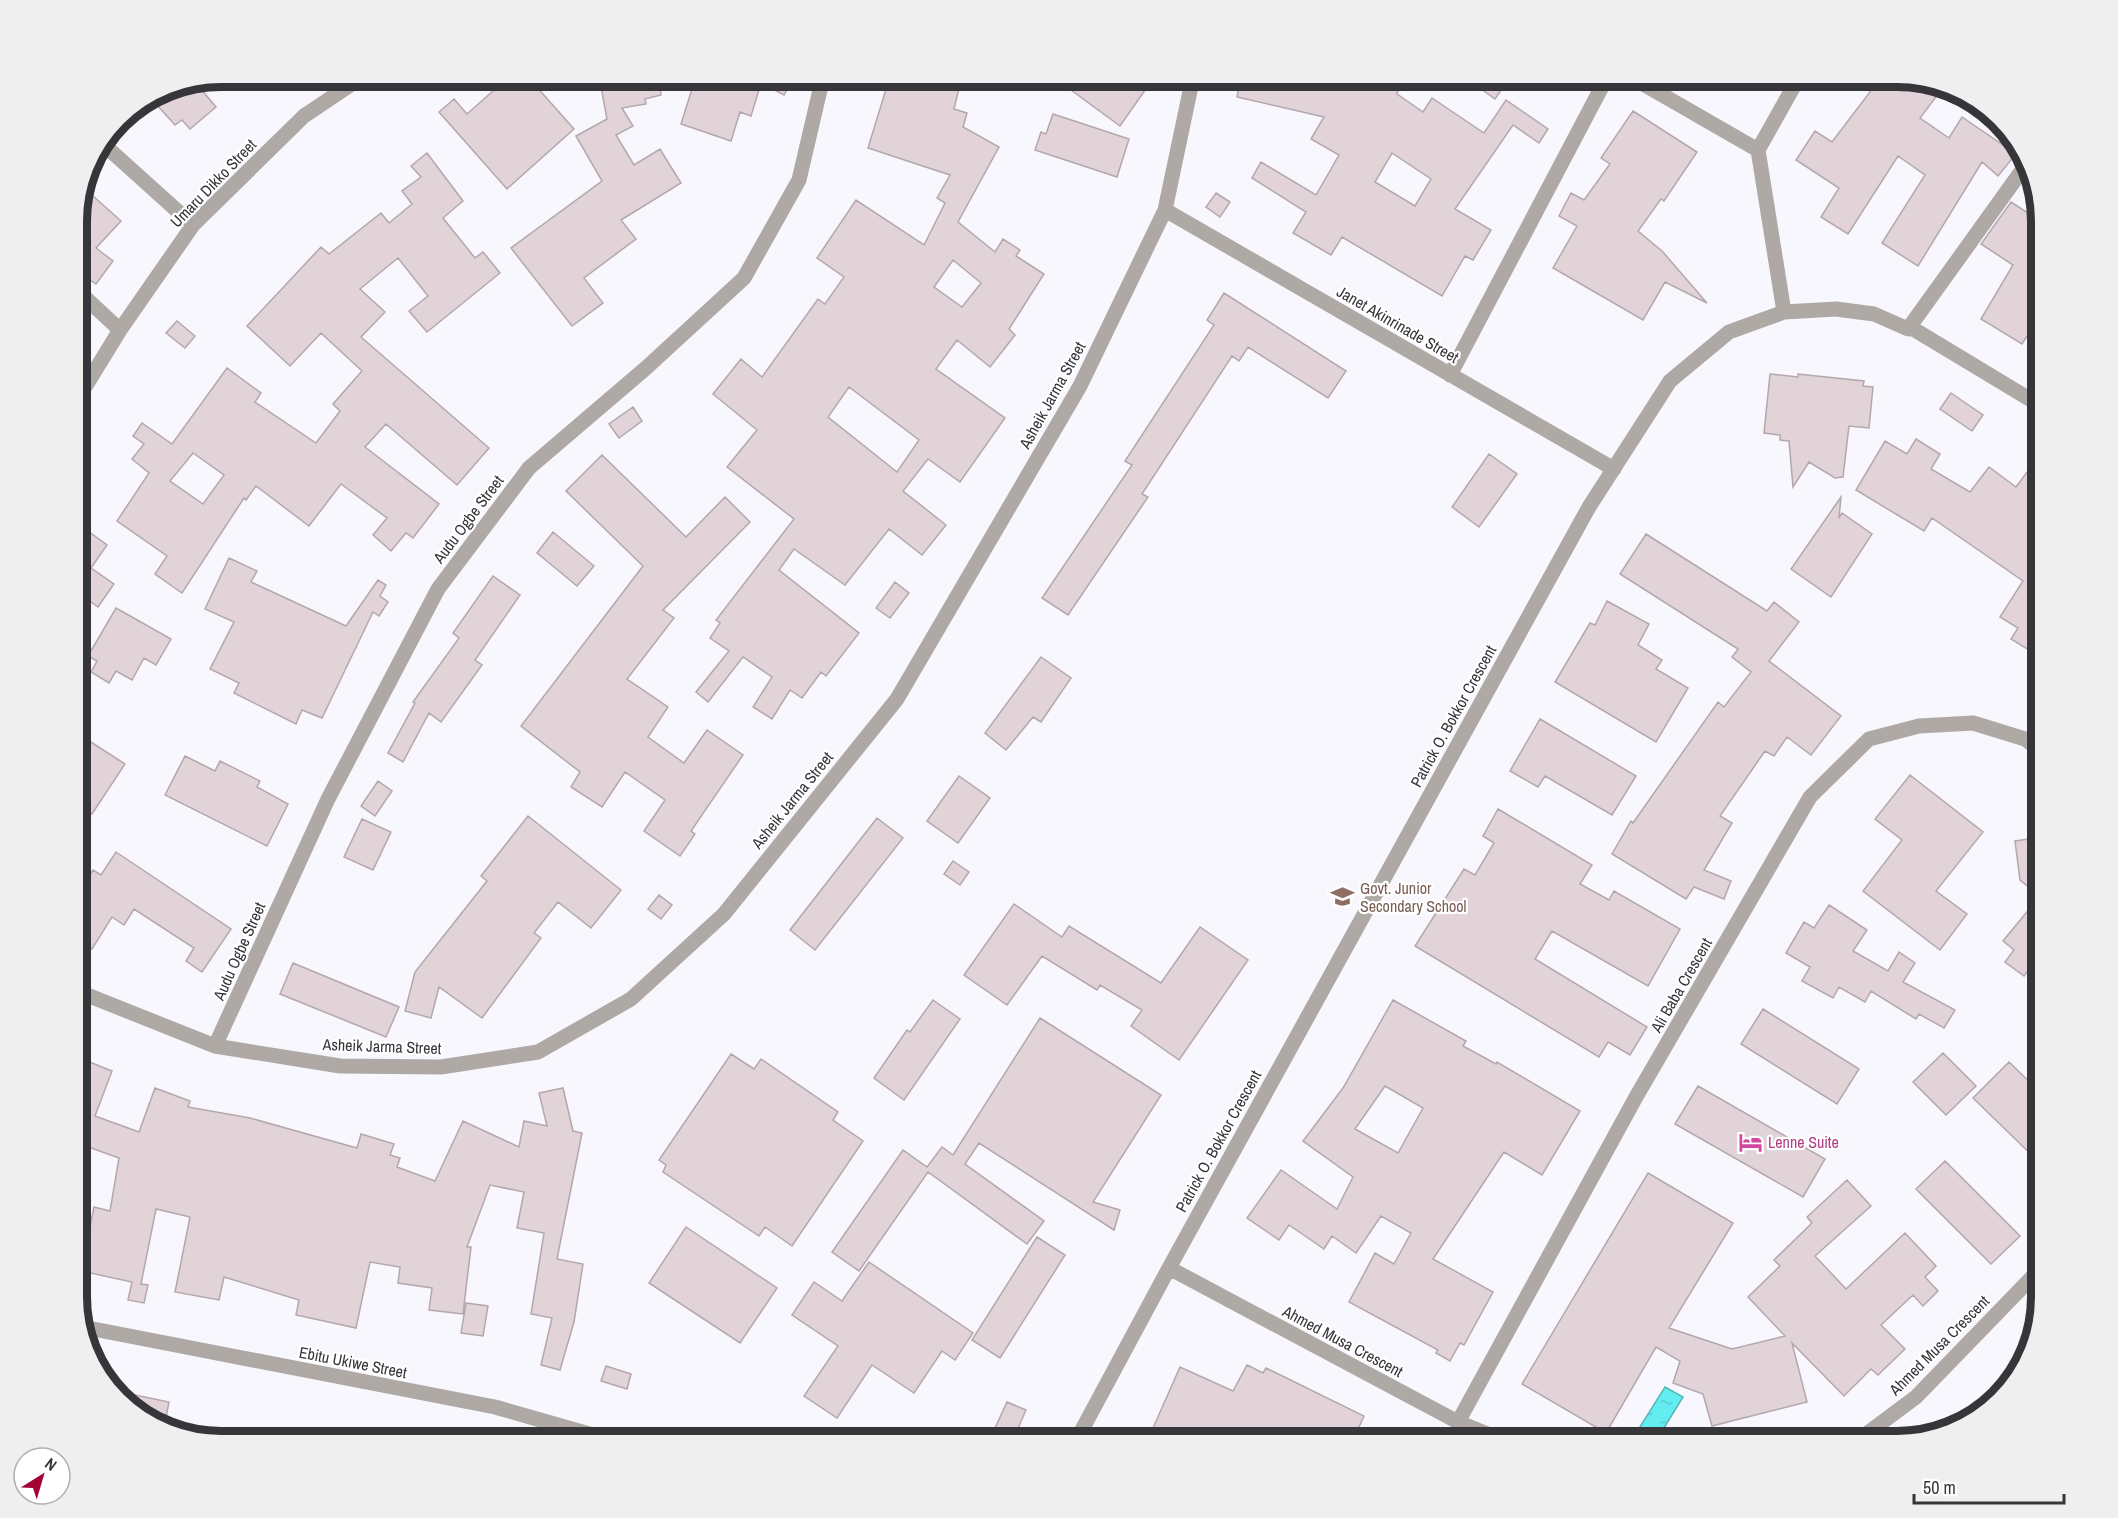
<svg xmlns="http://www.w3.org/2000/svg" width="2118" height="1518" viewBox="0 0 2118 1518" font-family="'Archivo Narrow',sans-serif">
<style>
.water{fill:url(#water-ripples);stroke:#56b6ba;stroke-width:1.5}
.building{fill:#e1d3d8;stroke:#b4a7ac;stroke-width:1.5;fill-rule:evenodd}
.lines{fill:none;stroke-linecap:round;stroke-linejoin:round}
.street{stroke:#aea9a5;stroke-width:15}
.labels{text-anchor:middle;stroke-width:4.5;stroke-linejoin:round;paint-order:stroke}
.street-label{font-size:16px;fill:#36353a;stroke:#fff}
.education-label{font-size:16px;fill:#785e54;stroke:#fff;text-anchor:start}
.hotel-label{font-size:16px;fill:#b23c85;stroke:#fff;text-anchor:start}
.rim{fill:none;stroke:#36353a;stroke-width:8}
</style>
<defs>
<pattern id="water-ripples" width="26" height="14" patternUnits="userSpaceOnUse" patternTransform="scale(1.5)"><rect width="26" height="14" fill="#64edf1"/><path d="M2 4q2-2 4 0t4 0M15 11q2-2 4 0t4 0" fill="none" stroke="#57cccf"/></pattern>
</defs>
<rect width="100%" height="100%" fill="#f9f7fe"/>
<path class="water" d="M1665 1387 1683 1397 1656 1441 1638 1430Z"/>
<path class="building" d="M510 76H527L574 129 507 189 439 112 454 99 467 114Z
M599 76H658L661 95 645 99 646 104 622 108 633 126 616 135 634 165 660 149 681 183 621 220 636 239 584 278 603 303 572 326 511 248 602 181 576 136 607 119Z
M696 76H782L791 82 784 95 761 83 751 116 740 112 731 141 681 124Z
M890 76H962L954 109 967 113 963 127 999 147 958 222 995 252 1003 239 1020 250 1016 256 1044 274 1009 329 1015 335 990 367 957 340 936 369 1005 418 960 482 928 459 903 491 946 525 922 555 889 529 845 585 794 549 779 570 859 633 826 676 821 672 802 698 790 690 772 719 753 707 772 677 743 657 708 702 696 692 729 651 710 638 720 623 716 620 794 519 727 467 757 430 713 394 741 359 762 377 818 299 825 304 844 277 817 258 856 200 924 245 945 203 937 198 950 175 868 148ZM953 260 981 283 962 307 934 287ZM849 387 919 440 897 472 828 417Z
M1052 76H1155L1120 126Z
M1241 76H1354L1399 87 1397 94 1423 112 1432 98 1484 133 1506 100 1548 129 1539 143 1513 125 1455 209 1491 230 1473 260 1465 256 1442 296 1342 237 1331 255 1293 233 1306 212 1252 178 1261 162 1316 195 1339 155 1311 139 1324 117 1237 97ZM1392 153 1431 179 1415 206 1375 182Z
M1463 76H1511L1495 99Z
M1882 76 1934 83 1942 89 1920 118 1949 138 1962 117 2016 154 1998 176 1982 162 1918 266 1882 243 1925 175 1898 156 1848 234 1821 217 1839 188 1796 160 1815 131 1832 142Z
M195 82 216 107 190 129 182 120 175 125 157 105 164 99 158 92 166 87Z
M1633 111 1697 152 1664 201 1661 199 1638 231 1662 251 1707 303 1665 282 1643 320 1553 268 1577 226 1559 216 1571 193 1584 200 1610 164 1601 158Z
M1053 114 1129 139 1117 177 1035 150 1041 132 1046 134Z
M427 153 463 201 443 218 475 258 483 252 500 273 427 332 409 311 428 296 398 258 360 289 385 312 361 337 489 448 457 485 386 424 365 447 439 504 413 538 406 533 391 551 373 535 387 518 341 484 309 526 256 486 246 500 244 498 182 593 155 574 167 556 117 521 149 473 132 459 144 444 133 436 142 423 172 444 227 368 261 393 255 402 316 443 340 411 333 404 362 371 321 333 290 366 247 326 321 247 329 254 381 213 389 223 412 204 402 191 421 177 411 166ZM193 453 224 475 203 504 170 481Z
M83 187 121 221 96 248 113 261 96 284 81 274 86 266 82 263 77 269V212Z
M1216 193 1230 202 1220 217 1206 207Z
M2011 202 2042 222V312L2022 344 1981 319 2013 265 1981 244Z
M1224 293 1346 371 1328 398 1248 347 1239 361 1232 356 1142 494 1148 497 1068 615 1042 598 1132 465 1125 461 1214 325 1207 320Z
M177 321 195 336 185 348 166 333Z
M1770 374 1798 377V374L1864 381 1863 386 1873 387 1869 428 1849 426 1843 477 1835 478 1809 462 1793 487 1789 441 1780 440V435L1764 433Z
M1951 393 1983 415 1972 431 1940 409Z
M633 407 642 421 619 438 609 424Z
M1916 439 1940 454 1931 469 1970 492 1989 467 2016 487 2042 452V658L2011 639 2018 628 2000 617 2023 581 1932 518 1924 531 1856 490 1885 441 1907 454Z
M1489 454 1517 474 1479 527 1452 507Z
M602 455 686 537 725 497 750 522 663 610 674 618 627 679 668 707 648 737 684 763 707 730 743 755 691 831 695 834 680 856 644 831 665 800 625 772 602 807 571 787 580 772 521 726 643 566 566 491Z
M1841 497 1839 518 1842 513 1872 534 1831 597 1791 569Z
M77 523 107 545 91 568 114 584 98 607 77 592Z
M553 532 594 566 577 586 537 553Z
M1646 534 1767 611 1774 602 1799 622 1769 661 1841 716 1811 755 1787 737 1774 756 1765 751 1720 816 1732 823 1704 870 1731 881 1724 899 1694 887 1686 899 1612 854 1631 821 1633 823 1718 702 1724 707 1751 672 1732 657 1738 649 1620 574Z
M229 558 257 571 251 582 346 626 378 580 386 585 380 596 388 602 379 616 373 612 322 718 302 710 296 724 234 693 239 683 210 669 234 622 205 609Z
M493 576 520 595 475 660 482 665 441 722 429 713 403 762 388 753 415 703 413 702 459 638 453 633Z
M895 582 909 593 890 618 876 608Z
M1607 601 1649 624 1638 645 1662 660 1656 669 1688 688 1656 742 1555 682 1590 623 1595 625Z
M116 608 171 639 156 665 144 658 132 680 116 671 109 683 91 672 97 661 88 656Z
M1041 657 1071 678 1041 722 1033 717 1006 750 985 733Z
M1540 719 1636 776 1612 815 1545 776 1538 787 1510 771Z
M77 733 125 764 92 814 77 804Z
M185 756 215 771 220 761 260 781 257 787 288 804 267 846 165 795Z
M1910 775 1983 832 1936 891 1967 914 1940 950 1863 891 1902 840 1875 819Z
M959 776 990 798 958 843 927 821Z
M378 781 392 791 375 816 361 806Z
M1498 809 1592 865 1580 884 1609 900 1614 891 1680 929 1648 986 1552 931 1535 959 1647 1027 1630 1055 1608 1042 1599 1057 1415 946 1464 869 1475 875 1494 843 1483 836Z
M528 816 621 890 591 928 558 902 534 933 541 938 482 1018 439 987 431 1018 405 1011 415 972 487 881 481 876Z
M877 818 903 838 815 950 790 930Z
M362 819 391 832 373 870 344 857Z
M2042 837V941L2033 952 2039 957 2024 976 2005 962 2014 950 2003 941 2040 896 2020 880 2015 841Z
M116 852 231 929 202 972 186 961 194 948 134 909 124 925 112 917 92 949 77 940V896L93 870 101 875Z
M953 861 969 872 960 885 944 874Z
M659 895 672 905 661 919 648 909Z
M1014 904 1062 937 1069 926 1161 983 1200 927 1248 960 1179 1060 1131 1026 1142 1010 1100 985 1097 990 1042 956 1007 1005 964 975Z
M1829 905 1867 930 1853 951 1888 971 1899 952 1915 963 1903 982 1955 1010 1944 1028 1919 1014 1916 1019 1871 991 1865 1002 1839 987 1833 998 1802 981 1810 967 1786 953 1804 922 1814 928Z
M293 963 399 1007 386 1037 280 994Z
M933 1000 960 1019 904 1100 874 1078 907 1030 910 1032Z
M1393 1000 1466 1041 1463 1046 1496 1064 1497 1062 1580 1111 1542 1175 1504 1152 1433 1259 1493 1292 1464 1345 1460 1343 1450 1361 1436 1353 1438 1350 1349 1302 1375 1253 1394 1264 1411 1233 1381 1216 1356 1253 1332 1236 1324 1249 1289 1225 1279 1240 1247 1218 1281 1170 1337 1209 1353 1177 1303 1141 1343 1088ZM1385 1086 1423 1108 1398 1153 1355 1129Z
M1763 1009 1859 1069 1837 1104 1741 1044Z
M1040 1018 1161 1095 1093 1202 1120 1210 1114 1230 979 1143 965 1164 1044 1221 1027 1244 928 1172 859 1271 832 1252 903 1150 927 1167 942 1147 953 1155Z
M1943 1053 1976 1086 1946 1115 1913 1082Z
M731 1054 754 1069 761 1059 838 1112 833 1120 863 1141 792 1246 765 1227 759 1236 663 1172 666 1165 659 1160Z
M77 1057 112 1071 95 1116 139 1132 155 1088 190 1101 188 1107 250 1118 357 1148 361 1134 394 1144 390 1155 400 1158 397 1167 435 1181 463 1121 519 1147 524 1121 547 1126 539 1093 563 1088 573 1131 582 1133 557 1259 583 1264 574 1322 560 1370 541 1365 552 1318 531 1314 544 1233 517 1228 524 1192 490 1185 467 1247H471L463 1314 429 1310 432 1288 398 1283 400 1267 370 1262 356 1328 296 1315 299 1300 224 1277 219 1300 175 1292 190 1217 156 1209 141 1284 148 1285 144 1303 128 1300 132 1282 81 1271 94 1207 110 1211 119 1158 77 1143Z
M2009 1062 2042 1094V1165L1973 1098Z
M1698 1086 1825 1159 1803 1197 1675 1124Z
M1945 1161 2020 1236 1991 1264 1916 1189Z
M1648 1173 1733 1223 1669 1328 1732 1349 1785 1336 1748 1297 1780 1266 1774 1260 1812 1223 1807 1217 1847 1180 1871 1206 1815 1256 1846 1289 1905 1233 1936 1266 1925 1277 1938 1291 1923 1306 1913 1295 1881 1325 1905 1349 1878 1375 1871 1369 1844 1396 1792 1343 1807 1402 1712 1426 1703 1394 1673 1383 1680 1361 1656 1347 1606 1433 1522 1384Z
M686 1227 777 1288 740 1343 649 1283Z
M1037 1237 1065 1255 1000 1358 972 1340Z
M869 1262 973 1333 955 1360 942 1351 914 1393 872 1365 837 1418 804 1396 838 1346 792 1315 814 1282 842 1301Z
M466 1303 488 1306 483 1336 461 1333Z
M1247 1365 1263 1373 1266 1368 1364 1416 1352 1442H1299L1277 1431 1272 1442H1184L1153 1428 1180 1367 1233 1391Z
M606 1366 631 1374 627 1389 601 1381Z
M116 1391 169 1402 164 1428 133 1412Z
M1007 1402 1026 1410 1012 1442H1001L991 1437Z"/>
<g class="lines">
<path class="street" d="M1631 77 1758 150
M102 143 193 225
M1165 210 1614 469
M77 290 120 330
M1784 312 1758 150 1799 77
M1908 329 2028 162
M1450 375 1607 77
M77 400 120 330 193 225 304 116 362 77
M77 991 215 1046 340 1066 441 1067 538 1052 631 999 724 914 897 699 1080 386 1165 210 1193 77
M215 1046 328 799 438 589 529 468 646 368 744 278 799 180 823 77
M1169 1268 1458 1422 1504 1441
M83 1327 495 1407 614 1441
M1458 1422 1636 1097 1810 797 1869 739 1919 726 1973 723 2025 739 2041 751
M1076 1441 1169 1268 1589 507 1670 381 1729 332 1784 312 1836 309 1874 314 1908 329 1910 327 2041 406
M1857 1441 1916 1397 2041 1268"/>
</g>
<defs>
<symbol id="school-bare" viewBox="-9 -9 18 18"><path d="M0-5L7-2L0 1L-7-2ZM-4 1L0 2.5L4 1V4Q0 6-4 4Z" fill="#8d6e63" stroke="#fff" stroke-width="2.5" paint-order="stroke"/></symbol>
<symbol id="hotel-bare" viewBox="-9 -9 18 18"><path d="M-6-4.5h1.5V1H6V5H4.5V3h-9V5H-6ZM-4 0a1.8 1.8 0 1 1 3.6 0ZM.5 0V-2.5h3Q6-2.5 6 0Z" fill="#d1479c" stroke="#fff" stroke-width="2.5" paint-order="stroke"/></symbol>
</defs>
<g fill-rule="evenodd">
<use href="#school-bare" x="1326" y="880" width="33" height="33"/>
<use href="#hotel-bare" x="1734" y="1126" width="33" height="33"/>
</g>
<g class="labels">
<g class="street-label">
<text transform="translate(213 183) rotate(-46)" y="6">Umaru Dikko Street</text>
<text transform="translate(1398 324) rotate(30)" y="6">Janet Akinrinade Street</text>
<text transform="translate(1052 395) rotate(-61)" y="6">Asheik Jarma Street</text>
<text transform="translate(468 519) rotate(-53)" y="6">Audu Ogbe Street</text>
<text transform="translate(1453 716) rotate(-61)" y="6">Patrick O. Bokkor Crescent</text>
<text transform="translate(792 800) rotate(-51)" y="6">Asheik Jarma Street</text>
<text transform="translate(239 951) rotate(-66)" y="6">Audu Ogbe Street</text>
<text transform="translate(1681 985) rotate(-60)" y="6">Ali Baba Crescent</text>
<text transform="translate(382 1046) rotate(2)" y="6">Asheik Jarma Street</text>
<text transform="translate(1218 1141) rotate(-61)" y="6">Patrick O. Bokkor Crescent</text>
<text transform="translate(1343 1341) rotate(28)" y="6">Ahmed Musa Crescent</text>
<text transform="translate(1939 1345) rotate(-45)" y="6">Ahmed Musa Crescent</text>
<text transform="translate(353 1362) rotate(11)" y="6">Ebitu Ukiwe Street</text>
</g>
<g class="education-label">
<text x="1360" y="894">Govt. Junior<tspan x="1360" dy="18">Secondary School</tspan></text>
</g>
<g class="hotel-label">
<text x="1768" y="1148">Lenne Suite</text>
</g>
</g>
<path d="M0 0H2118V1518H0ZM221 87H1897A134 134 0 0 1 2031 221V1297A134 134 0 0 1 1897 1431H221A134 134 0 0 1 87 1297V221A134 134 0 0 1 221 87Z" fill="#efefef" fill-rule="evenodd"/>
<path class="rim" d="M221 87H1897A134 134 0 0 1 2031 221V1297A134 134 0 0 1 1897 1431H221A134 134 0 0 1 87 1297V221A134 134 0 0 1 221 87Z"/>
<g transform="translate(42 1476) rotate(37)"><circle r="28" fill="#ffffff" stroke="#afaeb0" stroke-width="1.5"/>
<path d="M0-4.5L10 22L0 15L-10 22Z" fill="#a20434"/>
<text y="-9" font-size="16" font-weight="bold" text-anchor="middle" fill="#36353a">N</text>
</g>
<path d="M1914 1494v9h150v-9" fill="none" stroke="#36353a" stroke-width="3"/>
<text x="1923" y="1494" font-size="18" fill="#36353a" stroke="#ffffff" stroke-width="4.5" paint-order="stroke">50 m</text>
</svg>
